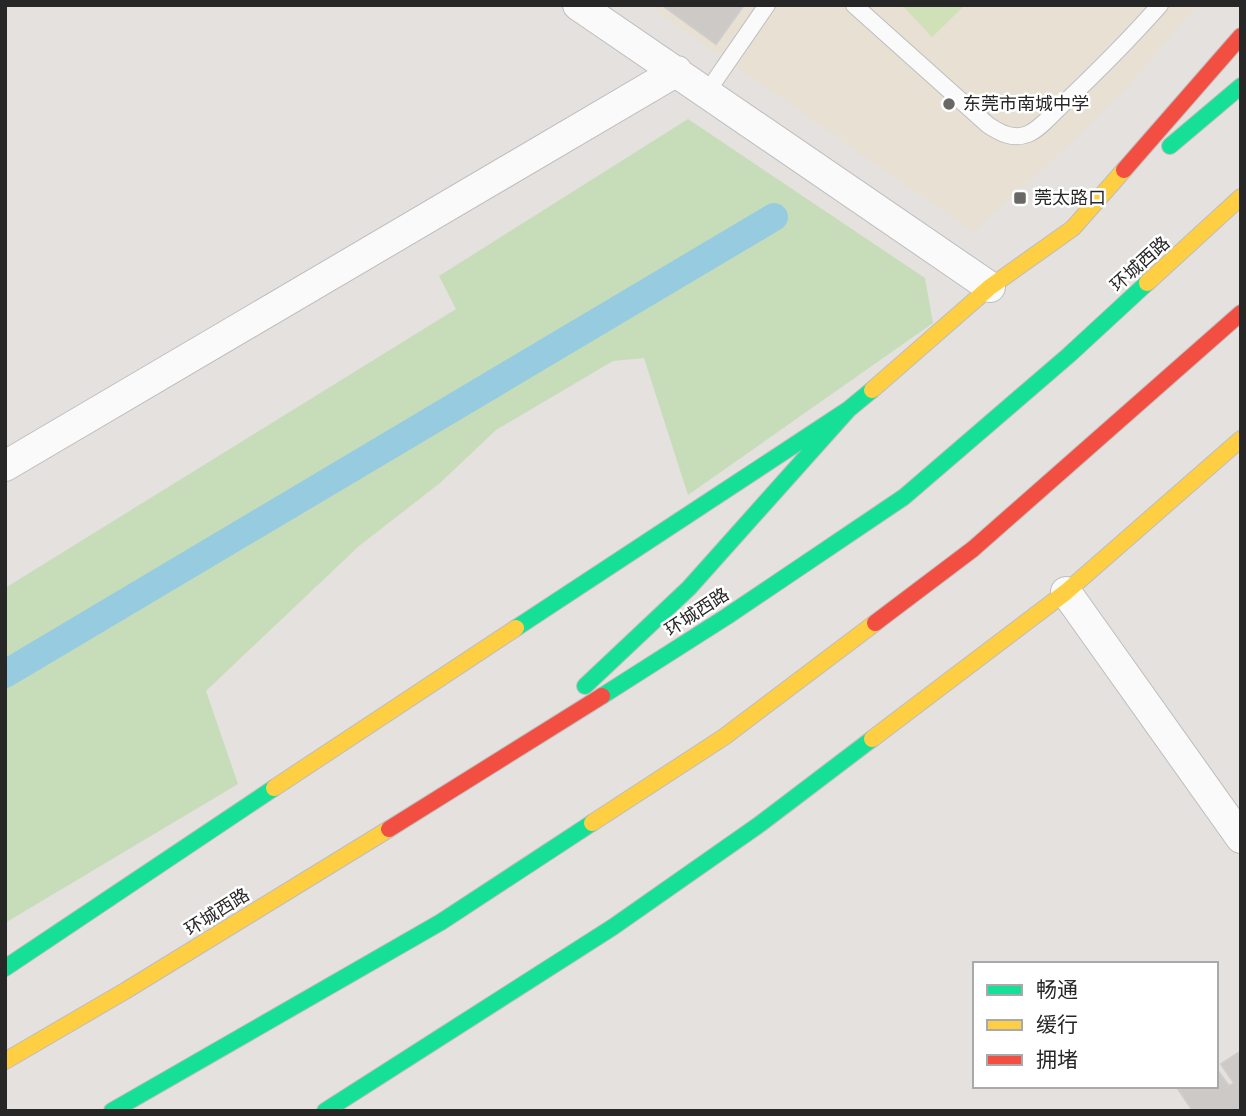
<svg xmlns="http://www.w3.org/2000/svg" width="1246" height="1116" viewBox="0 0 1246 1116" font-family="Poppins,'Noto Sans SC',sans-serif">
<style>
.education{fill:#e7e0d3}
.green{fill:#c7ddb9}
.pitch{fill:#d0e1b7}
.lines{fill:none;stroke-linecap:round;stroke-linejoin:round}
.canal{stroke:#97cce0;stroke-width:28}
.building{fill:#ccc9c7;stroke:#cfcdca;stroke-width:2}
.lane-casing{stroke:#bebdbf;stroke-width:18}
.street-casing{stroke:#bebdbf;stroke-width:32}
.fast-casing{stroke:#bebdbc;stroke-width:18}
.slow-casing{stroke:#bebdbc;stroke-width:18}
.jam-casing{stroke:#bebdbc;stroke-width:18}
.lane{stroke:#fbfafa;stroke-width:16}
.street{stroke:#fbfafa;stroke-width:30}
.fast{stroke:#16e098;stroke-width:16}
.slow{stroke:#ffcf43;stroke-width:16}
.jam{stroke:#f24e42;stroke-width:16}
.poi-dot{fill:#696867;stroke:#fff;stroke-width:2.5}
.labels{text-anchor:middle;stroke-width:5;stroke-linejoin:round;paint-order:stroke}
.poi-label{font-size:18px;fill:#272727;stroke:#fff;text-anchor:start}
.street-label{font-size:18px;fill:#272727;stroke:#fff}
</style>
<rect width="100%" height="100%" fill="#e4e1de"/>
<path class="education" d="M648 5H1198L1136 77 1084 131 973 232Z"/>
<path class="green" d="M688 119 925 278 933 323 688 495 644 358 613 361 496 430 440 483 359 546 206 691 238 784 5 923V588L456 309 439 276Z"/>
<path class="pitch" d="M902 5H965L932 37Z"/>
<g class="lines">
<path class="canal" d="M5 674 774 217"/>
</g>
<path class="building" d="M662 5H744L716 44Z
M1241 1051V1111H1193L1176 1086H1216V1068L1229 1086 1234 1083 1221 1064Z"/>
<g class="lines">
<defs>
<path id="lane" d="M854 5 988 125C1000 133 1013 140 1028 134 1040 129 1051 115 1061 106 1095 74 1128 41 1160 5
M707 92 767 5"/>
<path id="street" d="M578 5 990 287
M5 466 677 71
M1066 592 1241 838"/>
<path id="fast" d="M1170 146 1241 86
M516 628 849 409 872 390
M585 686 689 588 849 409
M602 696 726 617 904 497 1069 355 1147 283
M5 968 274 788
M112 1111 441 922 592 823
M325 1111 613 927 760 824 872 739"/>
<path id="slow" d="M1147 283 1241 197
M872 390 990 287 1073 228 1124 170
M872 739 1066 592 1241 439
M274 788 516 628
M592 823 724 737 875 623
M5 1061 125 991 389 829"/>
<path id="jam" d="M1124 170 1241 36
M875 623 973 549 1241 313
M389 829 602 696"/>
</defs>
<use href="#lane" class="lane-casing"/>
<use href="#street" class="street-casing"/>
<use href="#fast" class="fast-casing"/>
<use href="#slow" class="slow-casing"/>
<use href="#jam" class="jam-casing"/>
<use href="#lane" class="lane"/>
<use href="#street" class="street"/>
<use href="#fast" class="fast"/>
<use href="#slow" class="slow"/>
<use href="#jam" class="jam"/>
</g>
<g class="poi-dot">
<circle cx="949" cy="104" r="7"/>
<rect x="1013" y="191" width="14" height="14" rx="3.5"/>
</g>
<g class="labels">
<g class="poi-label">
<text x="963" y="110">东莞市南城中学</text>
<text x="1034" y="204">莞太路口</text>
</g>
<g class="street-label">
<text transform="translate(1140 264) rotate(-42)" y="6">环城西路</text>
<text transform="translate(697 612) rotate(-33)" y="6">环城西路</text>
<text transform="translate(217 912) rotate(-32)" y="6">环城西路</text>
</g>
</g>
<rect width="1246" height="1116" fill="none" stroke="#272727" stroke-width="14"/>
<rect x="973" y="962" width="245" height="126" fill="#ffffff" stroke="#a9a9a9" stroke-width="2"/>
<rect x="987" y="985" width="35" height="10" fill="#16e098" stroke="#a9a9a9" stroke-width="2"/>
<text x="1036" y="997" font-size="21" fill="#272727">畅通</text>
<rect x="987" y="1020" width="35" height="10" fill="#ffcf43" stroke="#a9a9a9" stroke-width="2"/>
<text x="1036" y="1032" font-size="21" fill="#272727">缓行</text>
<rect x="987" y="1055" width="35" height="10" fill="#f24e42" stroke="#a9a9a9" stroke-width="2"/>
<text x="1036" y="1067" font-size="21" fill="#272727">拥堵</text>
</svg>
